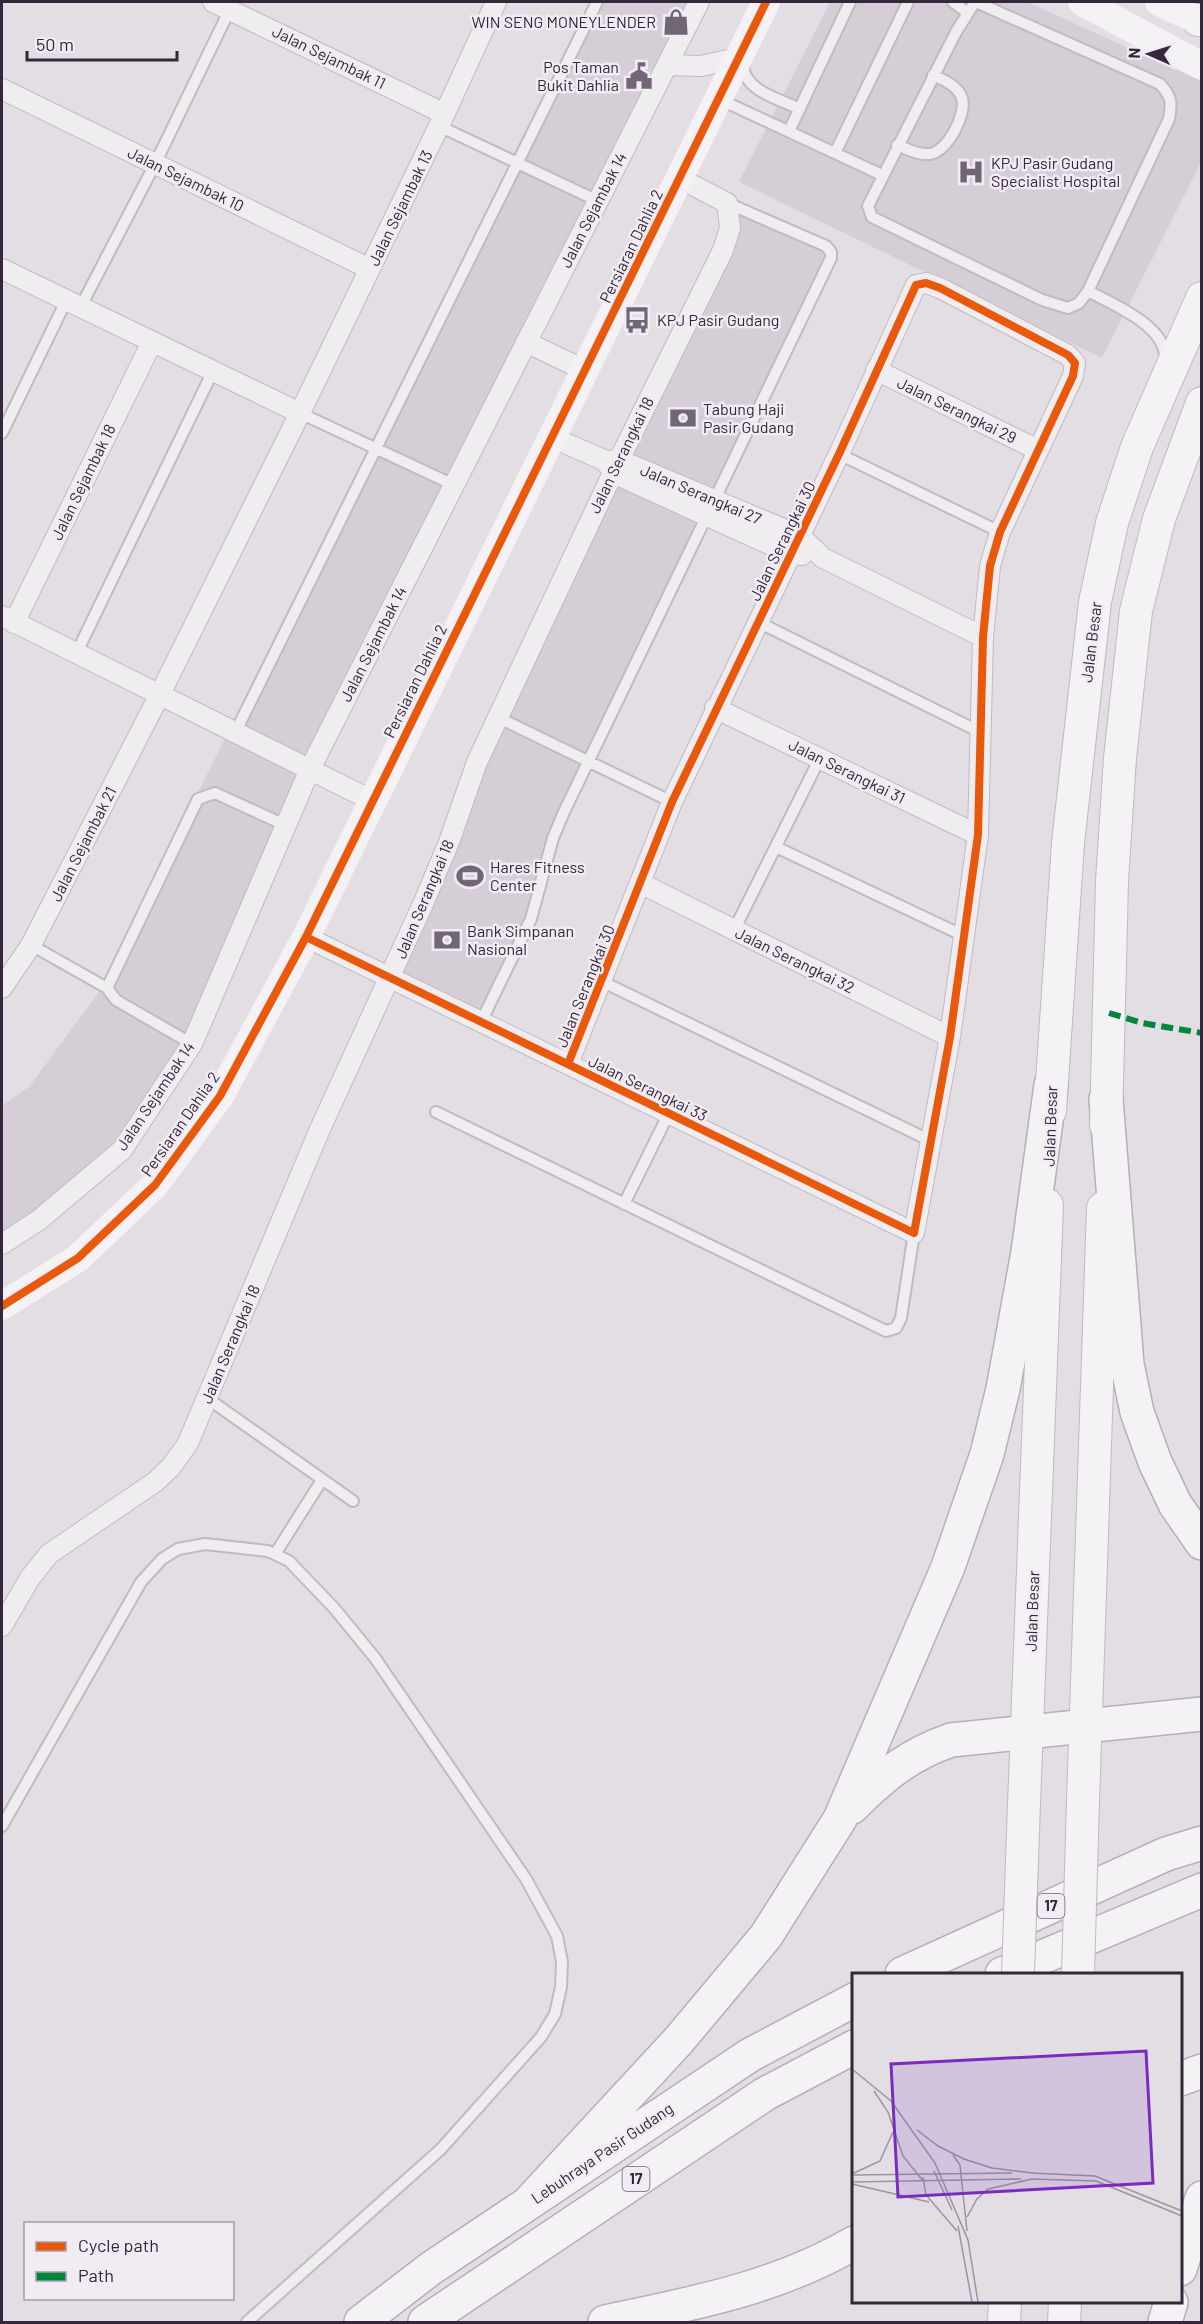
<svg xmlns="http://www.w3.org/2000/svg" width="1203" height="2324" viewBox="0 0 1203 2324" font-family="Barlow,sans-serif">
<style>
.built{fill:#d5ced7}
.lines{fill:none;stroke-linecap:round;stroke-linejoin:round}
.lane-casing{stroke:#bfbbc0;stroke-width:14}
.street-casing{stroke:#bfbbc0;stroke-width:22}
.primary-casing{stroke:#bfbac0;stroke-width:34}
.highway-casing{stroke:#b5b0b8;stroke-width:36}
.lane{stroke:#f0edf0;stroke-width:10}
.street{stroke:#f0edf0;stroke-width:20}
.secondary{stroke:#f4f2f4;stroke-width:28}
.primary{stroke:#f4f2f4;stroke-width:32}
.highway{stroke:#f4f2f4;stroke-width:33}
.primary-bridge-casing{stroke:#bfbac0;stroke-width:34;stroke-linecap:butt}
.primary-bridge{stroke:#f4f2f4;stroke-width:32}
.quiet{stroke:#00873e;stroke-width:6;stroke-dasharray:12 6;stroke-linecap:butt}
.cycleway-casing{stroke:#f1ebf3;stroke-width:11}
.cycleway{stroke:#e8590c;stroke-width:8}
.labels{text-anchor:middle;stroke-width:5;stroke-linejoin:round;paint-order:stroke}
.shield{fill:#f1ebf3;stroke:#6e6172;stroke-width:1.5}
.shield-label{font-size:15px;font-weight:bold;fill:#36263b}
.poi-label{font-size:16px;fill:#36263b;stroke:#f1ebf3;text-anchor:start}
.street-label{font-size:16px;fill:#36263b;stroke:#f1ebf3}
.inset-road{fill:none;stroke:#9d94a0;stroke-width:1.5}
.view{fill:#7b2cbf;fill-opacity:0.15;stroke:#7b2cbf;stroke-width:3}
.inset-edge{fill:none;stroke:#36263b;stroke-width:3}
</style>
<rect width="100%" height="100%" fill="#e2dee3"/>
<path class="built" d="M591 2H707L325 754 131 1153 2 1253V1106L29 1087 99 992Z
M830 2H1027L1199 80 1201 85V162L1102 358 739 182Z
M737 202 836 251 557 839 536 919 489 1018 385 967Z"/>
<g class="lines">
<defs>
<path id="lane" d="M953 2 968 13
M975 2 956 32 868 206 872 217 1042 300 1068 308 1079 303 1088 291 1169 119C1172 103 1172 97 1160 84L976 2
M743 66C745 91 779 99 800 109
M719 99 882 175
M439 126 598 201
M789 131 850 2
M897 145C907 149 918 155 929 154 947 153 967 114 962 98 958 86 944 80 933 75
M835 153 908 2
M1088 291C1114 305 1166 326 1165 358
M80 308 155 164 231 7
M300 413 454 485
M2 433 66 301
M839 454 1000 532
M758 622 980 732
M76 654 213 371
M497 717 672 802
M235 733 597 2
M776 847 964 936
M734 930 820 758
M31 945 107 988
M601 981 931 1141
M481 1022 531 919 553 838 564 812 831 258V252L826 246 727 203
M192 1044 116 1000 107 988 198 799 215 793 287 826
M436 1112 886 1331 896 1328 901 1318 914 1233
M624 1204 669 1113
M207 1398 353 1501
M275 1554 322 1480
M2 1826 141 1582 162 1559 178 1549 205 1544 268 1551 289 1561 334 1608 375 1658 526 1879 557 1936 562 1962 561 1987 555 2014 541 2037 441 2149 247 2322"/>
<path id="street" d="M213 2 445 114
M667 65 701 66 737 58
M2 89 370 269
M2 269 300 413
M526 342 584 370
M876 370 1038 450
M551 437 606 461 619 460 800 536 823 558 983 637
M606 462 613 473 791 554 802 555
M2 616 371 800
M14 623 152 342
M715 708 978 835
M640 883 950 1037
M306 937C509 1035 711 1134 914 1233L950 1037 978 835 983 637 990 566 1000 532 1073 376 1075 363 1068 355 940 288 926 283 916 285 839 454 672 802 568 1064
M2 988 31 945 159 696 300 413 439 126 496 2
M2 1244 39 1220 122 1150 192 1044 310 769 699 2
M2 1626 30 1578 49 1554 155 1482 171 1467 188 1443 320 1129 423 904 449 842 477 762 619 460 723 250 730 228 727 203 679 178"/>
<path id="primary" d="M1198 20H1202
M1050 1111 1068 843 1095 602 1112 523 1137 447 1202 298
M1106 1125 1112 881 1120 758 1136 611 1159 519 1202 403
M1083 1801 1103 1208
M1024 1804 1047 1205
M1004 2322 1005 2302
M1064 2322 1065 2302"/>
<path id="highway" d="M1106 1099 1127 1364 1137 1412 1155 1462 1175 1504 1202 1543
M852 1807C883 1776 908 1755 951 1740L1202 1714
M902 1974 1166 1854 1202 1843
M1002 1974 1202 1890
M1180 2079 1202 2071
M531 2200 679 2040 766 1936 840 1819 948 1567 987 1454 1003 1389 1028 1252 1051 1085
M1180 2269 1202 2198
M361 2322 430 2269 750 2055 854 2000
M425 2322 765 2094 854 2047
M605 2322C691 2304 777 2288 854 2243
M1165 2322 1171 2302"/>
</defs>
<use href="#lane" class="lane-casing"/>
<use href="#street" class="street-casing"/>
<use href="#primary" class="primary-casing"/>
<use href="#highway" class="highway-casing"/>
<use href="#lane" class="lane"/>
<use href="#street" class="street"/>
<path class="secondary" d="M1082 2 1202 66
M1159 2 1202 22
M2 1306 78 1258 155 1185 220 1096 306 937 766 2"/>
<use href="#primary" class="primary"/>
<use href="#highway" class="highway"/>
<defs>
<path id="primary-bridge" d="M1018 1974 1024 1804
M1078 1974 1083 1801"/>
</defs>
<use href="#primary-bridge" class="primary-bridge-casing"/>
<use href="#primary-bridge" class="primary-bridge"/>
<path class="quiet" d="M1109 1013 1142 1023 1202 1033"/>
<defs>
<path id="cycleway" d="M306 937C509 1035 711 1134 914 1233L950 1037 978 835 983 637 990 566 1000 532 1073 376 1075 363 1068 355 940 288 926 283 916 285 839 454 672 802 568 1064
M2 1306 78 1258 155 1185 220 1096 306 937 766 2"/>
</defs>
<use href="#cycleway" class="cycleway-casing"/>
<use href="#cycleway" class="cycleway"/>
</g>
<defs>
<symbol id="shop-bare" viewBox="-9 -9 18 18"><path d="M-5-2.5h2.3a2.7 3.5 0 0 1 5.4 0H5L5.5 6h-11ZM-1.5-2.5h3a1.5 2.3 0 0 0-3 0Z" fill="#726676" stroke="#f1ebf3" stroke-width="2.5" paint-order="stroke"/></symbol>
<symbol id="civic-bare" viewBox="-9 -9 18 18"><path d="M-.6-6.5H3V-4.5H.6V-3L4-1V1h2V6H-6V1h2V-1L-.6-3ZM-1.2 2.5V6h2.4V2.5Z" fill="#726676" stroke="#f1ebf3" stroke-width="2.5" paint-order="stroke"/></symbol>
<symbol id="hospital-bare" viewBox="-9 -9 18 18"><path d="M-5-5h3v3.5h4V-5h3V5h-3V1.5h-4V5h-3Z" fill="#726676" stroke="#f1ebf3" stroke-width="2.5" paint-order="stroke"/></symbol>
<symbol id="bus-bare" viewBox="-9 -9 18 18"><path d="M-5-6H5V4H4V6H2V4H-2V6H-4V4H-5ZM-3.5-4V0h7V-4ZM-3.5 1.2v1.5H-2V1.2ZM2 1.2v1.5H3.5V1.2Z" fill="#726676" stroke="#f1ebf3" stroke-width="2.5" paint-order="stroke"/></symbol>
<symbol id="bank-bare" viewBox="-9 -9 18 18"><path d="M-6-4H6V4H-6ZM0-2.3a2.3 2.3 0 1 0 0 4.6a2.3 2.3 0 1 0 0-4.6Z" fill="#726676" stroke="#f1ebf3" stroke-width="2.5" paint-order="stroke"/></symbol>
<symbol id="stadium-bare" viewBox="-9 -9 18 18"><path d="M0-5a6.5 5 0 1 0 0 10a6.5 5 0 1 0 0-10ZM-3.5-1.8h7v3.6h-7Z" fill="#726676" stroke="#f1ebf3" stroke-width="2.5" paint-order="stroke"/></symbol>
</defs>
<g fill-rule="evenodd">
<use href="#shop-bare" x="657" y="3" width="38" height="38"/>
<use href="#civic-bare" x="620" y="57" width="38" height="38"/>
<use href="#hospital-bare" x="952" y="153" width="38" height="38"/>
<use href="#bus-bare" x="618" y="301" width="38" height="38"/>
<use href="#bank-bare" x="664" y="399" width="38" height="38"/>
<use href="#stadium-bare" x="451" y="857" width="38" height="38"/>
<use href="#bank-bare" x="428" y="921" width="38" height="38"/>
</g>
<g class="labels">
<g class="shield">
<rect x="1037.5" y="1894" width="27" height="24" rx="4.5"/>
<rect x="622.5" y="2167" width="27" height="24" rx="4.5"/>
</g>
<g class="shield-label">
<text x="1051" y="1911">17</text>
<text x="636" y="2184">17</text>
</g>
<g class="poi-label">
<text x="656" y="28" text-anchor="end">WIN SENG MONEYLENDER</text>
<text x="619" y="73" text-anchor="end">Pos Taman<tspan x="619" dy="18">Bukit Dahlia</tspan></text>
<text x="991" y="169">KPJ Pasir Gudang<tspan x="991" dy="18">Specialist Hospital</tspan></text>
<text x="657" y="326">KPJ Pasir Gudang</text>
<text x="703" y="415">Tabung Haji<tspan x="703" dy="18">Pasir Gudang</tspan></text>
<text x="490" y="873">Hares Fitness<tspan x="490" dy="18">Center</tspan></text>
<text x="467" y="937">Bank Simpanan<tspan x="467" dy="18">Nasional</tspan></text>
</g>
<g class="street-label">
<text transform="translate(329 57) rotate(26)" y="6">Jalan Sejambak 11</text>
<text transform="translate(186 179) rotate(26)" y="6">Jalan Sejambak 10</text>
<text transform="translate(400 208) rotate(-64)" y="6">Jalan Sejambak 13</text>
<text transform="translate(593 210) rotate(-63)" y="6">Jalan Sejambak 14</text>
<text transform="translate(631 246) rotate(-64)" y="6">Persiaran Dahlia 2</text>
<text transform="translate(957 410) rotate(26)" y="6">Jalan Serangkai 29</text>
<text transform="translate(621 455) rotate(-64)" y="6">Jalan Serangkai 18</text>
<text transform="translate(83 482) rotate(-64)" y="6">Jalan Sejambak 18</text>
<text transform="translate(701 494) rotate(23)" y="6">Jalan Serangkai 27</text>
<text transform="translate(782 541) rotate(-64)" y="6">Jalan Serangkai 30</text>
<text transform="translate(1091 642) rotate(-83)" y="6">Jalan Besar</text>
<text transform="translate(373 644) rotate(-63)" y="6">Jalan Sejambak 14</text>
<text transform="translate(415 681) rotate(-64)" y="6">Persiaran Dahlia 2</text>
<text transform="translate(847 771) rotate(26)" y="6">Jalan Serangkai 31</text>
<text transform="translate(83 844) rotate(-63)" y="6">Jalan Sejambak 21</text>
<text transform="translate(424 899) rotate(-67)" y="6">Jalan Serangkai 18</text>
<text transform="translate(795 960) rotate(26)" y="6">Jalan Serangkai 32</text>
<text transform="translate(585 986) rotate(-68)" y="6">Jalan Serangkai 30</text>
<text transform="translate(648 1088) rotate(26)" y="6">Jalan Serangkai 33</text>
<text transform="translate(155 1096) rotate(-56)" y="6">Jalan Sejambak 14</text>
<text transform="translate(180 1124) rotate(-55)" y="6">Persiaran Dahlia 2</text>
<text transform="translate(1050 1126) rotate(-88)" y="6">Jalan Besar</text>
<text transform="translate(230 1344) rotate(-67)" y="6">Jalan Serangkai 18</text>
<text transform="translate(1032 1611) rotate(-88)" y="6">Jalan Besar</text>
<text transform="translate(602 2153) rotate(-34)" y="6">Lebuhraya Pasir Gudang</text>
</g>
</g>
<g transform="translate(852 1973)">
<rect width="330" height="330" fill="#e2dee3"/>
<path class="inset-road" d="M0 96 39 128 83 190 116 267 126 329M22 118 36 139 51 183 71 208M65 157 86 173 112 186 140 195 181 200M101 182 108 192 115 258M82 198 100 237M179 200 243 203 330 238M0 201 28 188 41 159M2 202 160 200M71 204 74 222 105 258M179 206 244 208 330 243M0 209 169 206M0 211 77 229M115 244 125 226 136 216 180 206M106 253 120 329"/>
<path class="view" d="M294 78 301 210 46 224 39 91Z"/>
<rect width="330" height="330" class="inset-edge"/>
</g>
<rect width="1203" height="2324" fill="none" stroke="#36263b" stroke-width="6"/>
<rect x="24" y="2222" width="210" height="78" fill="#f1ebf3" stroke="#a69ca9" stroke-width="1.5"/>
<rect x="36" y="2242" width="30" height="9" fill="#e8590c" stroke="#a69ca9" stroke-width="1.5"/>
<text x="78" y="2252" font-size="18" fill="#36263b">Cycle path</text>
<rect x="36" y="2272" width="30" height="9" fill="#00873e" stroke="#a69ca9" stroke-width="1.5"/>
<text x="78" y="2282" font-size="18" fill="#36263b">Path</text>
<g transform="translate(1149 54) rotate(273)" stroke="#f1ebf3" stroke-width="4.5" paint-order="stroke">
<path d="M0-4.5L10 22L0 15L-10 22Z" fill="#36263b"/>
<text y="-9" font-size="16" font-weight="bold" text-anchor="middle" fill="#36263b">N</text>
</g>
<path d="M27 51v9h150v-9" fill="none" stroke="#36263b" stroke-width="3"/>
<text x="36" y="51" font-size="18" fill="#36263b" stroke="#f1ebf3" stroke-width="4.5" paint-order="stroke">50 m</text>
</svg>
